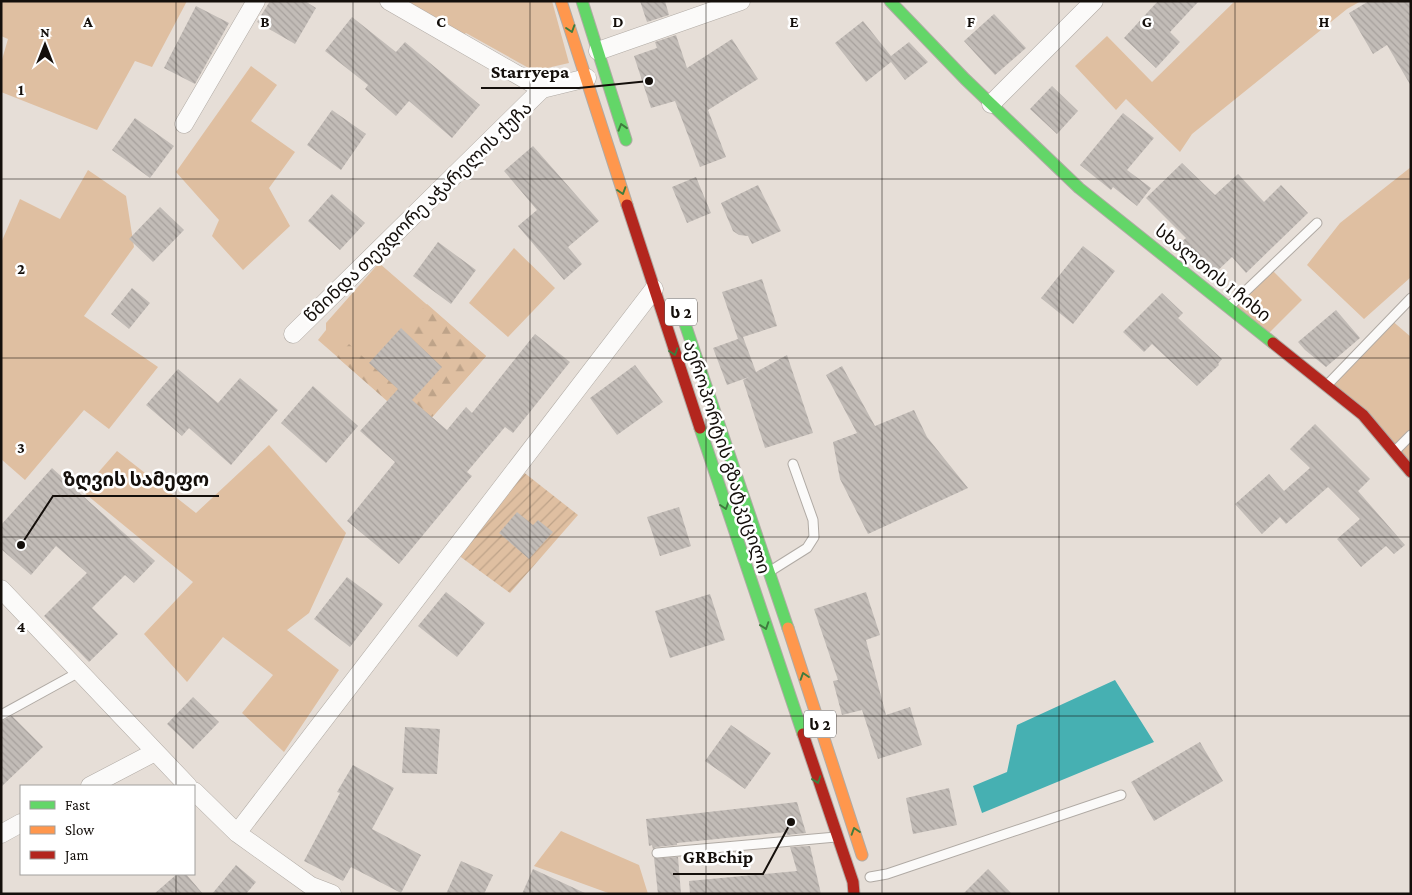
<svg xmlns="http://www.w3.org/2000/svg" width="1412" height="895" viewBox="0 0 1412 895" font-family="'Crimson Pro','Noto Sans Georgian',serif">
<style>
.grass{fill:#dfbfa1}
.forest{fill:url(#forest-firs)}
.garden{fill:url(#garden-furrows)}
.water{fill:#46b0b2}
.building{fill:url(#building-back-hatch)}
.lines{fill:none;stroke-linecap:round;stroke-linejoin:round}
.lane-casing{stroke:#b0aaa4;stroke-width:11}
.street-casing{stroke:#b0aaa4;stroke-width:19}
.fast-casing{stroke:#b0aaa4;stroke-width:13}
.slow-casing{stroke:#b0aaa4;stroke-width:13}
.jam-casing{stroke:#b0aaa4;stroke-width:13}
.lane{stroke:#fbfaf9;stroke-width:9}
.street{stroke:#fbfaf9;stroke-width:18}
.fast{stroke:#63d668;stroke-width:11}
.slow{stroke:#ff974d;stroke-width:11}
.jam{stroke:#b3261e;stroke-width:11}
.oneway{stroke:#3f7c3e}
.grid{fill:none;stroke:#140f0b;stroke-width:1;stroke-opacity:0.55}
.labels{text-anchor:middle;stroke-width:5;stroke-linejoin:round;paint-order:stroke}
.shield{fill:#fff;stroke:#5a5754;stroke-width:1}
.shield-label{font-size:16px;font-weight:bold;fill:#140f0b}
.street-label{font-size:18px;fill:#140f0b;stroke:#fff}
.grid-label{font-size:16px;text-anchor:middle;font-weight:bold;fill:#140f0b;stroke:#fff;stroke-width:5;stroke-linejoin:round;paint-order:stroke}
.leader{fill:none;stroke:#140f0b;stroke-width:2}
.callout-dot{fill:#140f0b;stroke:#fff;stroke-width:2}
.callout-label{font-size:19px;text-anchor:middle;font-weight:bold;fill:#140f0b;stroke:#fff;stroke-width:5;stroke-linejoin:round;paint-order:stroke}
</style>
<defs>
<pattern id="forest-firs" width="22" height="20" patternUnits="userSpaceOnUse" patternTransform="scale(1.25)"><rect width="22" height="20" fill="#dfbfa1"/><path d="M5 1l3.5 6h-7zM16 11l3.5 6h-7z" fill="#bea389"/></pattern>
<pattern id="garden-furrows" width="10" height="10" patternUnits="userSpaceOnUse" patternTransform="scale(1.25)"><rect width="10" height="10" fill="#dfbfa1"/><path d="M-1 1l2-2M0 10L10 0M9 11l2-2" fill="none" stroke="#bea389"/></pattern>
<pattern id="building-back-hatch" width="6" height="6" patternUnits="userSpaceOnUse" patternTransform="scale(1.25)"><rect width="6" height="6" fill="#c2bcb7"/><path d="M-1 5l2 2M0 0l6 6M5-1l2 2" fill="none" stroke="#a6a09c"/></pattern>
</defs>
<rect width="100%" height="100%" fill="#e6ded7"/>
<path class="grass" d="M1 1H187L152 67 135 61 97 130 1 92V63L8 39 1 36Z
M389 1H552L569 63 534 71 466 33 456 40Z
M1235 1H1361L1347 9 1192 134 1180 152 1126 99 1116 110 1075 66 1107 36 1152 82Z
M251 66 277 85 251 121 295 152 269 188 290 226 243 270 212 236 219 220 176 172Z
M1411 167V277L1364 319 1307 265 1340 223Z
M88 170 126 196 134 247 84 316 158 367 109 429 84 410 25 480 1 459V243L20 199 60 219Z
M514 248 555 288 508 337 469 303Z
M379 263 486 356 421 430 318 340 326 330V323Z
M1270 268 1302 300 1265 337 1228 308Z
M1390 319 1411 337V472L1326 386Z
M269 445 346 533 309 613 287 630 339 670 284 752 242 713 273 675 223 637 187 682 144 634 193 582 82 491 117 451 196 513Z
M561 831 639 865 648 894H611L534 866Z"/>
<path class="forest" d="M427 304 486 356 432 417 414 402 403 415 337 357 349 344 411 401 442 367 403 330Z"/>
<path class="garden" d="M522 471 578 515 510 593 458 555Z"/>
<path class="water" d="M1115 680 1154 742 982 813 973 786 1007 772 1017 725Z"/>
<path class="building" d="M270 1H305L316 8 295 44 257 22Z
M640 1H665L669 15 647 22Z
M1158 1H1199L1170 32 1180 42 1156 68 1124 38Z
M1369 1H1411V86L1387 45 1373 54 1349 13Z
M196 6 229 23 195 84 164 68Z
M994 14 1026 48 995 75 964 41Z
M352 17 396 52 405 42 480 105 452 138 409 101 396 116 365 89 368 85 325 51Z
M863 21 891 56 909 42 928 62 905 80 891 62 866 82 835 43Z
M676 35 687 68 732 39 758 79 708 110 726 157 700 167 675 101 651 108 634 56 657 48 655 42Z
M1052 86 1078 111 1057 134 1030 109Z
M332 110 366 134 341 170 307 145Z
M1123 113 1154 138 1127 170 1151 188 1137 206 1113 187 1111 190 1080 165Z
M135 118 174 146 150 178 112 150Z
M533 146 599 221 568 247 582 264 564 280 518 226 537 210 504 171Z
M1182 163 1215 195 1238 174 1264 202 1281 185 1308 213 1246 273 1232 257 1212 276 1177 246 1186 238 1146 198Z
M696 177 711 213 687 223 672 187Z
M758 185 781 231 752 244 748 236 739 235 733 231 721 203Z
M332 194 365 223 340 250 308 221Z
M160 207 184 230 153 262 129 239Z
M438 242 476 270 451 304 413 276Z
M1083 246 1115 271 1073 324 1041 298Z
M762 279 777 326 743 337 756 372 787 355 813 433 765 448 743 380 749 377 727 385 713 348 738 339 722 292Z
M132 288 150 303 129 329 111 314Z
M1162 293 1183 313 1178 318 1222 359 1218 364 1219 365 1197 386 1152 344 1144 352 1123 332Z
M1336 310 1360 338 1326 367 1305 350 1298 342Z
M401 328 442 367 412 400 447 430 466 407 472 413 535 334 570 362 513 433 505 427 467 472 472 476 399 564 347 521 395 462 360 431 398 389 369 363Z
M635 365 663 402 617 435 590 398Z
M842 366 875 426 914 410 927 437 968 488 868 534 840 479 833 442 857 433 826 375Z
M178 369 218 403 240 378 278 410 231 465 189 428 182 436 146 405Z
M313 386 358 426 326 463 281 423Z
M1315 424 1370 479 1358 491 1405 545 1394 554 1386 546 1361 567 1337 539 1360 519 1328 487 1286 524 1280 517 1262 534 1235 504 1269 474 1284 491 1310 468 1290 449Z
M52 468 155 561 134 583 125 575 92 608 118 634 89 662 44 616 87 573 56 546 31 575 1 549V525Z
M679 507 691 546 660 556 647 517Z
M517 512 533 525 538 520 553 532 529 559 499 533Z
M347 577 383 604 350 647 314 619Z
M446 592 485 623 457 657 418 626Z
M866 592 880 635 866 640 886 715 910 707 922 745 878 759 862 710 842 715 833 681 838 680 814 609Z
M710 594 725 640 670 658 655 611Z
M193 697 219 722 193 749 167 724Z
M12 716 43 747 1 787V721Z
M731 725 771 753 745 789 705 761Z
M405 727 440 729 437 774 402 773Z
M1200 742 1223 781 1154 821 1131 782Z
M353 765 394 788 372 829 421 855 401 893 351 867 343 881 304 861 340 793 337 792Z
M949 788 957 825 913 834 906 798Z
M797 802 806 833 787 835 786 832 677 843V845L656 847 653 849 652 845 649 846 646 819Z
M810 846 821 894H690L689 881 797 871 790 847Z
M678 857 681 894H658L654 858Z
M461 861 493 875 484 894H446Z
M236 865 256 882 246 894H212Z
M533 869 587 894H522Z
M988 869 1012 894H963Z
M177 874H186L203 894H154Z"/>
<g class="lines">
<defs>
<path id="lane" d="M1230 306 1317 223
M1328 384 1411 298
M1395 451 1411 435
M772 570 807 548 814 537 813 520 793 464
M1 715 81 671
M657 853 836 837
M870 877 887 874 1121 795"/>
<path id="street" d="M389 1 542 89
M598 51 741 1
M991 104 1094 1
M184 124 256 1
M293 334 542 89 587 78
M1 589 188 786
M90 786 155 752
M194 791 237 833 311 886 332 894
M237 833 654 289
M1 834 21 823"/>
<path id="fast" d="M582 1 626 140
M890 1 965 79 1079 188 1273 343
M681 312 788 628
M700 428 803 734"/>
<path id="slow" d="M561 1 627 205
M788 628 862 855"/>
<path id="jam" d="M627 205 700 428
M1273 343 1363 415 1411 472
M803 734 853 882 854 894"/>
</defs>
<use href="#lane" class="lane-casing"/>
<use href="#street" class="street-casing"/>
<use href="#fast" class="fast-casing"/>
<use href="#slow" class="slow-casing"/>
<use href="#jam" class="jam-casing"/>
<use href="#lane" class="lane"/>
<use href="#street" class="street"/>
<use href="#fast" class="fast"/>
<use href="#slow" class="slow"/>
<use href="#jam" class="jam"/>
</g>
<defs><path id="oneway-chevron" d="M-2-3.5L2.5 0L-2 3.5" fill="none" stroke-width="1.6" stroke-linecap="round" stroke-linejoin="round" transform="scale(1.25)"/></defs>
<g class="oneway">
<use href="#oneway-chevron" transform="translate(571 29) rotate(72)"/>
<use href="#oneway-chevron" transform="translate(622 127) rotate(-107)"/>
<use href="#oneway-chevron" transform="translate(622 191) rotate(72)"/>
<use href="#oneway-chevron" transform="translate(674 352) rotate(72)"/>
<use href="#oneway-chevron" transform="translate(725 506) rotate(72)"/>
<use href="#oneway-chevron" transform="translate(765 626) rotate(71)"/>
<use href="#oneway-chevron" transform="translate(804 676) rotate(-108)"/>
<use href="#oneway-chevron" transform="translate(817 780) rotate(71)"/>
<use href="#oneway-chevron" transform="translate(855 831) rotate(-108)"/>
</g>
<path class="grid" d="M176 1V786M353 1V894M530 1V894M706 1V894M882 1V894M1059 1V894M1235 1V894M1 179H1411M1 358H1411M1 537H1411M1 716H1411M176 874V894"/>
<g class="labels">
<g class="shield">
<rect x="665" y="298.5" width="32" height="27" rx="4"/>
<rect x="804" y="710.5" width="32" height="27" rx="4"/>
</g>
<g class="shield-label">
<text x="681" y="318">ს 2</text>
<text x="820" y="730">ს 2</text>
</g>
<g class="street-label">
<text transform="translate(418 212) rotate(-44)" y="6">წმინდა თევდორე აჭარელის ქუჩა</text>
<text transform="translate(1213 273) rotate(39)" y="6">სხალთის I ჩიხი</text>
<text transform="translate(727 457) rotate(72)" y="6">აეროპორტის გზატკეცილი</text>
</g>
</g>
<g class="grid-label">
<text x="88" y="27">A</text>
<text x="265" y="27">B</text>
<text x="441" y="27">C</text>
<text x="618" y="27">D</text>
<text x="794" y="27">E</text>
<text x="971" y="27">F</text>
<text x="1147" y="27">G</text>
<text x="1324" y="27">H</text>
<text x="21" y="95">1</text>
<text x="21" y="274">2</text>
<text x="21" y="453">3</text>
<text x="21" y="632">4</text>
</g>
<path class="leader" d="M649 81L579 88H481M21 545L53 496H219M791 822L763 874H673"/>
<g class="callout-dot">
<circle cx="649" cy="81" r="5"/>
<circle cx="21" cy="545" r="5"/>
<circle cx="791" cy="822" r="5"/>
</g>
<g class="callout-label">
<text x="530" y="78">Starryepa</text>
<text x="136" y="486">ზღვის სამეფო</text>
<text x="718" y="863">GRBchip</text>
</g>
<rect width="1412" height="895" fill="none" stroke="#140f0b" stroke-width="5"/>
<rect x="20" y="785" width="175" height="90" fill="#ffffff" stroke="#a19f9d"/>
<rect x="30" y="801" width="25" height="8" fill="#63d668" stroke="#a19f9d"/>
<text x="65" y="810" font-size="15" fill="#140f0b">Fast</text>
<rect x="30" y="826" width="25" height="8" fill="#ff974d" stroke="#a19f9d"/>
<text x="65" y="835" font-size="15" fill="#140f0b">Slow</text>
<rect x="30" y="851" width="25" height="8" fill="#b3261e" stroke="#a19f9d"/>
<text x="65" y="860" font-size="15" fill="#140f0b">Jam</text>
<g transform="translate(45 45)" stroke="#ffffff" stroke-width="4" paint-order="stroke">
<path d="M0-4L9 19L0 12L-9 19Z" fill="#140f0b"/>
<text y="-8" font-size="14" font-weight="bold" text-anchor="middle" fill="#140f0b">N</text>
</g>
</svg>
